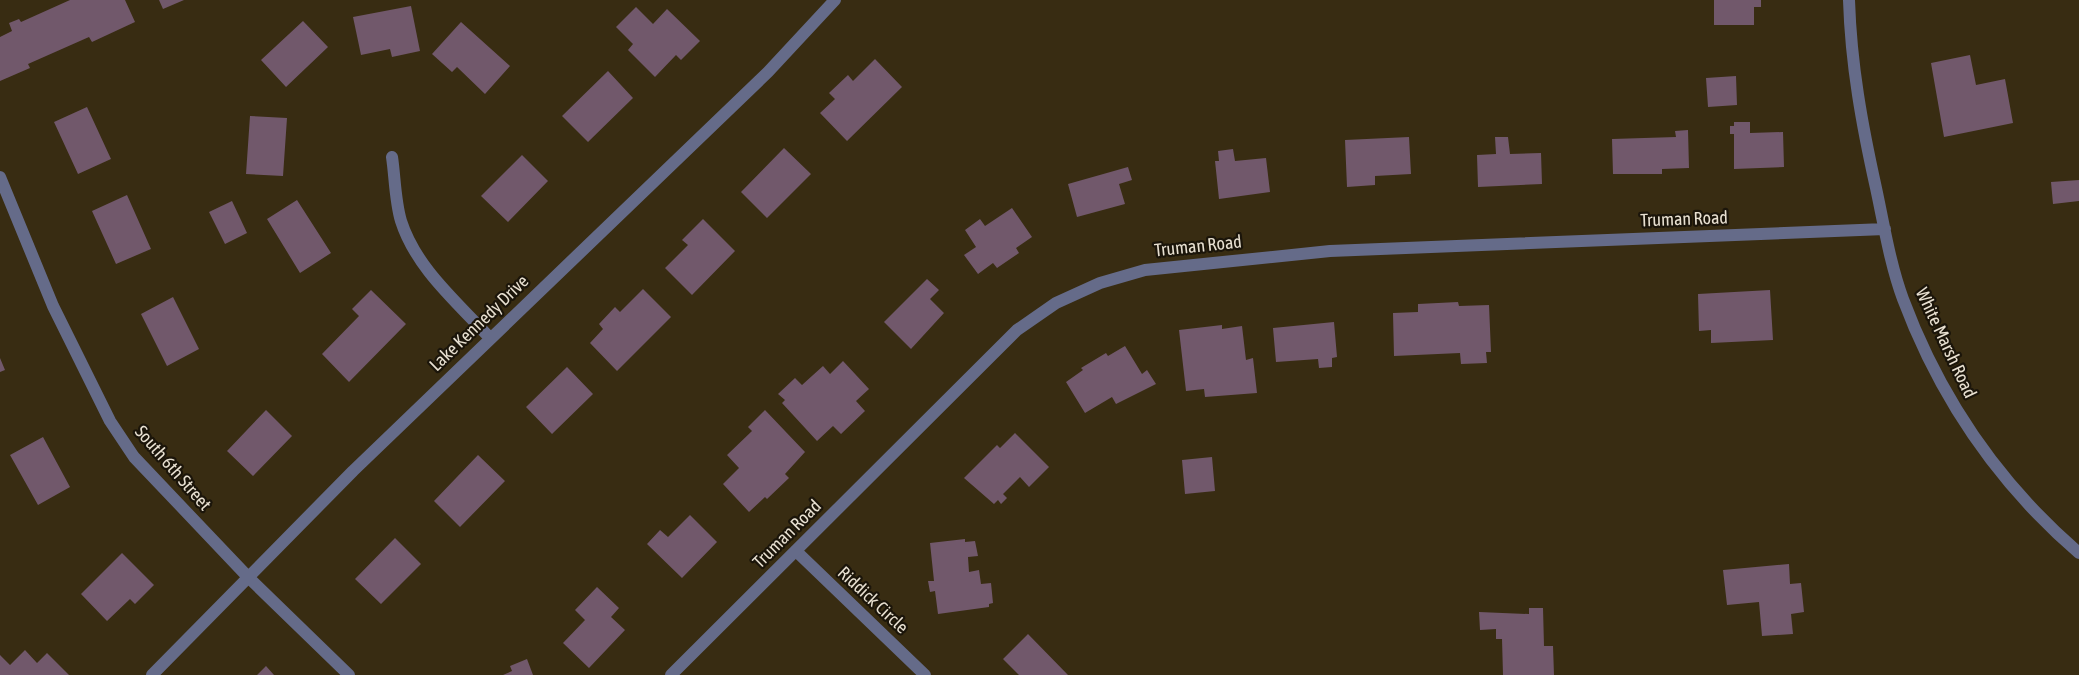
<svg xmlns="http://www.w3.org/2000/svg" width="2079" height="675" viewBox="0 0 2079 675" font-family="'Asap Condensed',sans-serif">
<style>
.building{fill:#71586b}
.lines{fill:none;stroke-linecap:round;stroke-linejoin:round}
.minor{stroke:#656b89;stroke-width:12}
.tertiary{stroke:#656b89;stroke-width:12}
.labels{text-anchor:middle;stroke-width:4.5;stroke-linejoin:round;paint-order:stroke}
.street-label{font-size:18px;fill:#e8e0d1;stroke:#1b150a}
</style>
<rect width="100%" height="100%" fill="#382c12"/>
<path class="building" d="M70 0H125L135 22 92 42 89 37 28 64 30 68 0 81V37L12 31 9 23 19 19 21 22Z
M159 0H184L163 9Z
M1714 0H1761V7H1754V25H1714Z
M411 6 420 51 392 57 390 49 361 55 353 17Z
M636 7 653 24 667 9 700 41 681 60 676 55 655 77 628 50 633 44 616 27Z
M303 21 328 47 286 87 261 60Z
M461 22 510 66 485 94 457 67 452 72 432 54Z
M1970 55 1976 85 2005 79 2013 123 1944 137 1931 63Z
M875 59 902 87 847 141 820 113 835 99 829 93 848 75 853 81Z
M608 71 633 98 588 142 562 116Z
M1736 76 1737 105 1708 107 1706 78Z
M87 107 111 159 78 174 54 122Z
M250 116 287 118 283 176 246 174Z
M1734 122H1750V133L1783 132 1784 167 1734 169V134H1730V126H1734Z
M1688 130 1689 168 1662 169V174H1613L1612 139 1676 137 1675 131Z
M1409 137 1411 174 1375 176V185L1347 187 1345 140Z
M1495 137H1508L1510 154 1541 153 1542 184 1478 187 1477 155 1496 154Z
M784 148 811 174 767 218 741 192Z
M1233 149 1235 161 1266 158 1270 192 1219 199 1215 161H1219L1218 151Z
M522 155 548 181 508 222 481 196Z
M1128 167 1132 180 1119 184 1125 204 1077 217 1068 184Z
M2079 180V201L2053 204 2051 182Z
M127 195 151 249 116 264 92 211Z
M297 200 331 253 300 273 267 219Z
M232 201 247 233 225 244 209 212Z
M1012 208 1032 237 1016 248 1019 253 997 268 993 263 978 274 964 255 976 247 965 230 980 219 985 226Z
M703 219 735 251 692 295 665 268 688 245 682 240Z
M927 279 939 290 930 299 944 313 911 349 884 322Z
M643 289 671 317 617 371 590 343 603 329 599 324 615 307 620 312Z
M371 290 406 324 349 382 322 354 359 316 352 309Z
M1770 290 1773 340 1711 343V330L1699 331 1698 294Z
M173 297 199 349 167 366 141 314Z
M1458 302 1459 306 1489 305 1491 352H1486L1487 363 1461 364 1460 353 1394 356 1393 313 1418 312V304Z
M1334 322 1337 357 1332 358V367L1319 368 1318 359 1276 362 1273 328Z
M1222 325V329L1242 326 1246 360 1253 358 1257 393 1205 397 1204 389 1186 391 1179 330Z
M1125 346 1142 374 1147 370 1156 384 1116 404 1112 397 1085 413 1066 382 1083 370 1081 368 1106 353 1108 356Z
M0 358 5 370 0 372Z
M843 361 869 389 856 401 865 411 841 434 833 426 817 441 782 403 785 400 778 394 795 378 802 385 823 366 830 374Z
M567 367 593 394 552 434 526 407Z
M266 410 292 436 253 476 227 451Z
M765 410 805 452 785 474 789 478 767 499 765 497 749 512 723 484 739 468 727 455 752 431 748 427Z
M1015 433 1049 467 1029 487 1020 477 1003 494 1007 498 1001 504 998 500 994 504 964 478 997 445 1000 448Z
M43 437 70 487 38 505 10 455Z
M478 455 505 481 460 527 434 501Z
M1212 457 1215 491 1185 494 1182 460Z
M690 515 717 542 682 578 647 544 660 530 668 537Z
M395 538 421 564 381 604 355 579Z
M965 539V542L975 541 978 556 968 557 969 572 979 570 981 584 991 583 993 603 989 604V607L938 614 935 591 930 592 928 581H934L930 543Z
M122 553 154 585 135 604 130 599 107 621 81 594Z
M1789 564 1790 584 1801 583 1804 612 1791 614 1793 634 1762 636 1759 602 1727 605 1723 570Z
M597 587 619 608 611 617 625 630 589 668 563 643 585 620 575 610Z
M1529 608H1543L1544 646H1553L1554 675H1503L1502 639H1496V629L1480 630 1479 612 1529 614Z
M1028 634 1068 675H1019L1003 659Z
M25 650 37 663 47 653 69 675H0V655L10 665Z
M527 659 533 675H503L512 671 510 666Z
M266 666 274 675H257Z"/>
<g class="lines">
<path class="minor" d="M392 157C395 177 395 201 401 221 416 268 457 302 489 337
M0 177 53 306 110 421 134 457 248 577 349 675
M796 551 925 675
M152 675 353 471 768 72 835 0"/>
<path class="tertiary" d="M1849 0C1851 65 1862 125 1876 188 1884 225 1890 264 1903 299 1940 398 1999 484 2079 553
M671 675 1017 330 1056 303 1100 283 1145 270 1330 251 1885 229"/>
</g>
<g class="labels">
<g class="street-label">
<text transform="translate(1684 219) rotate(-2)" y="6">Truman Road</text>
<text transform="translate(1198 246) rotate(-6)" y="6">Truman Road</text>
<text transform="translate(479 323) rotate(-44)" y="6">Lake Kennedy Drive</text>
<text transform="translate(1946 343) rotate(65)" y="6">White Marsh Road</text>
<text transform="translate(173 468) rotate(49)" y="6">South 6th Street</text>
<text transform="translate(787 534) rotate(-45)" y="6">Truman Road</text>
<text transform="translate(873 600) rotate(43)" y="6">Riddick Circle</text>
</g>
</g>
</svg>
